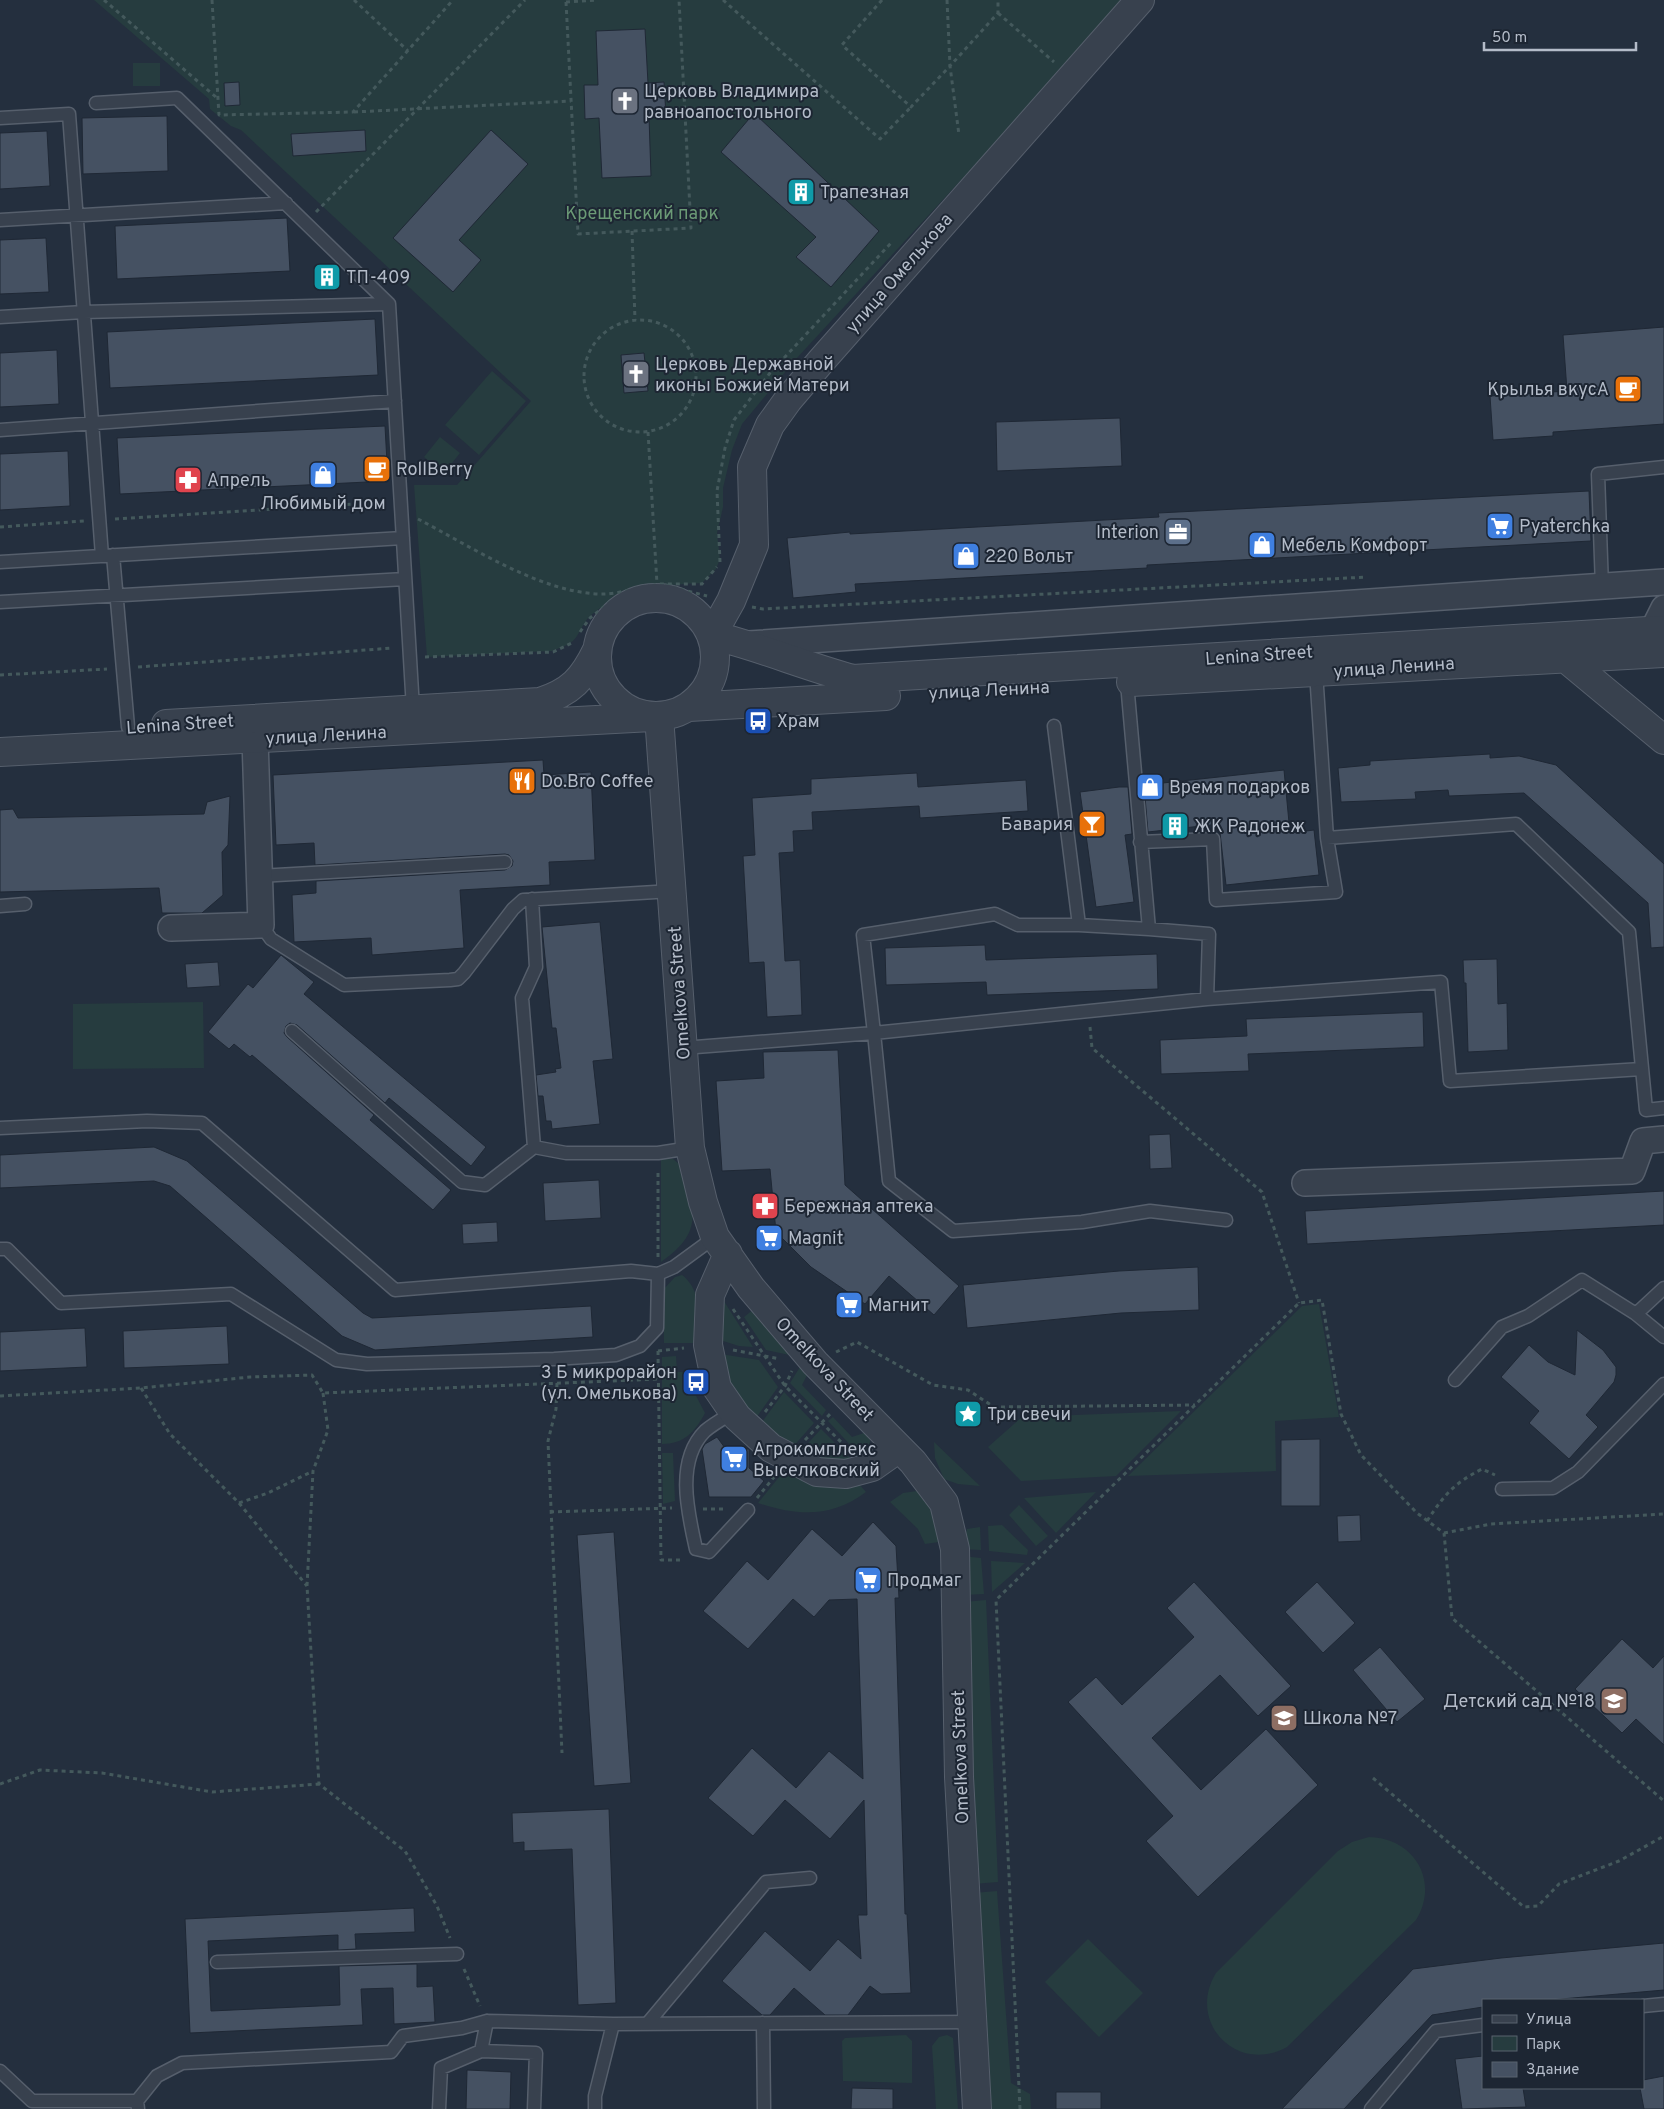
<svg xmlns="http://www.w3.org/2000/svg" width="1664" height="2109" viewBox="0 0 1664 2109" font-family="Overpass,sans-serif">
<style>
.green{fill:#263c3f}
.building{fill:#455162;stroke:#1f2835}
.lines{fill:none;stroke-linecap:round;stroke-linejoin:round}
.service-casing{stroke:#565f6c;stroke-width:15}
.minor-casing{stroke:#565f6c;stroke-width:28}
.tertiary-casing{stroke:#565f6c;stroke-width:30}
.path{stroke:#44595c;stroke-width:3;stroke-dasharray:4 4;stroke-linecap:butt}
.service{stroke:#38414e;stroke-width:12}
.minor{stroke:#38414e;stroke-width:25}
.tertiary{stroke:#38414e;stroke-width:28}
.labels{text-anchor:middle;stroke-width:4;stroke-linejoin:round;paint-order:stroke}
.poi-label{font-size:18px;fill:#b4bcc9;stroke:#1d2633;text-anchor:start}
.park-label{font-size:18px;fill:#6b9a76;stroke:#1d2633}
.street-label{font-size:18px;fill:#b4bcc9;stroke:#1d2633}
</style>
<rect width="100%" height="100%" fill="#242f3e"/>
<path class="green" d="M94 0H1127L796 359 742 424 732 450 723 488V507L717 533 720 559 716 569 702 583C661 585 622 588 590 616 582 623 579 638 570 643 565 647 558 648 552 651L427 657 414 485H457L531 401 241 130 231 126 210 109 209 99Z
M133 63H160V86H133Z
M492 371 526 401 479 455 445 425Z
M440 437 460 453 444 473 424 457Z
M203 1002 204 1068 73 1069V1004Z
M661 1158 673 1159 684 1168C694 1212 704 1232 661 1262Z
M682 1275C703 1291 698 1319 698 1343H664L663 1290 675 1277Z
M722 1298 753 1347 739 1346 720 1340Z
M1319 1304 1339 1417 1275 1421 1276 1471 1128 1476 1302 1306Z
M754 1309 794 1356 766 1350 744 1317Z
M720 1354 759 1360 778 1387 756 1418C733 1395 726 1386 720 1354Z
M676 1356 677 1372H687V1390L694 1392 705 1413C695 1432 684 1444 662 1444V1357Z
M800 1367 810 1369 802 1385 826 1410 822 1416 790 1383Z
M784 1392 814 1423 792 1448 762 1422Z
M1181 1411 1116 1476 1021 1481 988 1447 1022 1417Z
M833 1417 852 1437 870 1431V1442L866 1453 855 1450 828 1421Z
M821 1429 854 1462 846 1465 799 1453Z
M934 1442 980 1486 958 1484 944 1479 935 1458Z
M662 1453H673L675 1501 663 1504Z
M784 1471 816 1482 859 1484 866 1492C832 1518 797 1516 758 1503Z
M917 1491C932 1506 936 1522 939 1542L925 1544 918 1529 890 1502 903 1493Z
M1096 1492 1056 1533 1024 1498Z
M1019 1505 1048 1536 1036 1546 1009 1515Z
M1002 1525 1028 1550 1027 1555 989 1551 988 1526Z
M980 1527 981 1550 962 1549 967 1529Z
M962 1556 981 1558 984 1594 964 1595Z
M991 1561 1025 1563 992 1592Z
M986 1600 998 1882 973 1884 964 1602Z
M1369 1837C1414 1838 1440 1881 1416 1920L1287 2047C1237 2075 1186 2022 1216 1973L1338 1851 1352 1842Z
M997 1891 1011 2083 1030 2094 1031 2109H989L973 1893Z
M1088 1939 1143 1993 1099 2037 1045 1982Z
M906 2035 912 2041V2083L843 2081 842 2041 845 2038Z
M947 2035 953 2038 958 2109H936L932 2046 939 2037Z"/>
<path class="building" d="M645 29 648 83 664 82 666 116 649 117 651 176 602 178 599 118 585 119 584 85H598L596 31Z
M239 82 240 105 225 106 224 83Z
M754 113 879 231 831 287 796 257 816 237 721 152Z
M167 116 168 171 83 174 82 118Z
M365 130 366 151 293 156 291 134Z
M491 130 528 164 459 240 481 260 453 292 393 238Z
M47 131 50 186 0 189V133Z
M287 218 290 271 117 279 115 226Z
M46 238 49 292 0 294V240Z
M375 319 378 375 110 388 107 332Z
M1664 327V424L1553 432V436L1493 440 1490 396 1567 391 1563 335Z
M57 350 59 404 0 407V353Z
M644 353 648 391 624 393 621 355Z
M1120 418 1122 466 997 471 996 422Z
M385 426 388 481 120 494 117 438Z
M68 451 70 506 0 510V454Z
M1589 491 1591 541 1147 565V568L855 584 856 592 793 598 787 538 850 532V534L1159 517 1158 513Z
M1490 754V758L1519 756 1556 765 1664 864V947L1651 948 1648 903 1524 793 1449 796 1448 790 1415 792 1416 799 1341 802 1338 768 1370 765V761Z
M543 760 544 775 591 772 595 860 549 862 550 885 460 890 464 948 372 955 371 938 294 942 292 895 316 893V881L505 870 512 866 513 861 509 855 505 854 315 865 314 843 276 845 273 775Z
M1284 770 1290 833 1314 830 1319 875 1226 885 1219 824 1148 832 1144 785Z
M917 773 918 787 1026 780 1028 811 920 818 919 806 812 812 813 830 793 831 794 852 779 853 785 961 800 960 802 1015 767 1017 764 962 749 963 743 856 755 855 752 798 811 794V779Z
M1119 787H1128L1132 834 1125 835 1134 902 1096 907 1080 792Z
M230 796 228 845 222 852 223 895 202 913H162L159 888 0 892V810L13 809 18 818 204 814 207 802Z
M600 922 613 1059 593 1061 600 1124 552 1129 551 1121H546L543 1096H538L536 1075 556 1072 555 1069 561 1068 556 1028H552L542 927Z
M985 945 986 960 1157 954 1158 989 987 995 986 982 886 985 885 948Z
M281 955 314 982 304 994 486 1147 471 1166 389 1098 385 1103 297 1025 290 1023 286 1026 284 1033 287 1037 374 1115 370 1120 451 1190 433 1210 252 1055 250 1057 234 1044 229 1049 208 1032 248 984 253 988Z
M1497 959 1498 1004 1507 1003 1508 1050 1468 1052 1466 983H1464L1463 960Z
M218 962 220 986 187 988 185 964Z
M1423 1012 1424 1047 1248 1054 1249 1071 1161 1074 1160 1040 1247 1036 1246 1019Z
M838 1050 845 1185 959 1286 934 1315 889 1276 865 1304 811 1267 776 1232 770 1169 722 1171 716 1081 764 1078 763 1052Z
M1170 1134 1172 1168 1150 1169 1149 1135Z
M154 1147 187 1161 363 1313 372 1318 591 1306 593 1337 375 1350 342 1336 170 1186 154 1181 0 1188V1155Z
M599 1180 601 1218 545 1221 543 1183Z
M1664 1191V1225L1307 1244 1305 1211Z
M497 1222 498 1242 463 1244 462 1224Z
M1198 1267 1199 1310 1121 1313 967 1328 963 1285 1119 1271Z
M227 1326 229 1364 124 1368 123 1331Z
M85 1328 87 1367 0 1371V1332Z
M1577 1330 1603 1350 1616 1367V1375L1614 1382 1586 1415 1598 1427 1569 1459 1529 1423 1539 1411 1501 1377 1529 1345 1548 1362 1575 1375Z
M717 1437 725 1448 749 1449V1468L764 1481 751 1497H709L702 1449 705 1444Z
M1320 1439V1506H1281V1440Z
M1360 1515 1361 1541 1338 1542 1337 1516Z
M873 1522 896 1546 899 1598H895L905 1914H907L911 1993 881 1994 870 1986 848 2015H825L794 1988 770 2015H762L722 1981 765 1931 810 1971 838 1939 861 1959 858 1915H867L864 1800 830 1839 785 1800 753 1836 708 1798 752 1748 796 1788 829 1751 863 1779 857 1599 829 1600 814 1617 793 1599 748 1649 703 1611 747 1561 768 1580 812 1529 842 1556Z
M614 1532 631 1783 594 1786 577 1535Z
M1194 1582 1291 1686 1258 1716 1220 1675 1152 1738 1201 1790 1266 1729 1318 1785 1198 1897 1146 1841 1173 1816 1068 1702 1096 1677 1122 1705 1194 1637 1167 1608Z
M1317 1582 1355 1623 1323 1653 1285 1612Z
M1622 1639 1653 1668 1664 1656V1745L1636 1719 1622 1733 1575 1689Z
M1380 1647 1425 1699 1397 1722 1353 1670Z
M609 1809 616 2003 578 2005 572 1849 524 1851V1842L513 1843 512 1813Z
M414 1908 415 1932 355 1934 356 1949 338 1950V1935L208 1941 211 2011 340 2005 339 1966 417 1964V1987L433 1986 435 2022 394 2024 393 1988 361 1989 363 2025 190 2033 185 1919Z
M1664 1943V1990L1550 2000H1483V2007L1432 2015 1344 2109H1282L1413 1969 1501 1958Z
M1483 2056V2088H1523L1526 2107 1462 2109 1455 2059Z
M467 2070 511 2072 510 2109H466Z
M1664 2076V2109H1644L1640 2088H1643V2080Z
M852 2088 893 2089V2109H851Z
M1056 2092H1101V2109H1056Z"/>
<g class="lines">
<defs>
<path id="service" d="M96 103 177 98 389 304 413 709
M0 118 69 114 102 556
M0 220 286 203
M0 317 84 312 389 304
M0 430 395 401
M113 555 128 727
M0 562 403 538
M1602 587 1598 474 1664 467
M0 602 405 579
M1054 726 1079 925 1149 929 1127 683
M1327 838 1516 824 1629 932 1646 1110 1664 1108
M1140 842 1213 839 1216 900 1336 892 1327 838 1316 672
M259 876 505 862
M532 899 536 967 522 998 534 1147 566 1153H658L690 1148
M0 906 25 904
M261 925 271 939 344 985 450 980 458 979 464 973 513 909 523 900 672 891
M1149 929 1209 934 1207 999
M292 1031 462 1182 485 1185 534 1147
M683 1048 874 1033 863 935 995 914 1018 925H1079
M0 1128 147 1121 202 1123 395 1290 631 1271 658 1274 674 1267 715 1237
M1226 1220 1150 1211 1082 1222 953 1231 889 1181 874 1033 1207 999 1441 982 1450 1081 1642 1069
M0 1249H7L61 1303 231 1294 336 1360 367 1364 554 1359 616 1355 640 1346 657 1328 658 1274
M1636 1314 1664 1337
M1455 1380 1502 1327 1528 1316 1582 1280 1636 1314 1664 1288
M734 1412C724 1418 713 1424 705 1431 675 1461 688 1513 696 1549L709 1552 748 1510
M1502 1489 1553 1488 1578 1472 1664 1384
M217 1962 457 1954
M1643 2006 1664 2004
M763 2023 764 2109
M647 2024 766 1882 810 1878
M481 2051 487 2021
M0 2071 32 2101H137
M138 2109 137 2101 157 2076 182 2063 391 2052 403 2036 462 2028 487 2021 613 2024 974 2022
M439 2109 441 2068 481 2051 536 2053 534 2109
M595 2109V2096L613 2024
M1371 2109 1436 2031 1483 2025"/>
<path id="minor" d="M1653 630 1664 608
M749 644 1664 582
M171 928 261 925 255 739
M1305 1183 1632 1171 1643 1141 1664 1139"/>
<path id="tertiary" d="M1140 0 822 360 788 400 770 425 752 467 754 545 731 601 712 635C760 647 805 666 853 679L1664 630
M597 657a59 59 0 1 1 118 0a59 59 0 1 1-118 0Z
M1564 657 1664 740
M1131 682 1664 653
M689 707 886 696
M659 716 690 1148 703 1202 715 1237 751 1288 815 1363 913 1462 944 1503 955 1549 959 1777 977 2109
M166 724 540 702C571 692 583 679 597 650
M0 752 652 717
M728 1254 710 1295 708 1345 717 1388 737 1417 771 1448 817 1472 846 1474 872 1467 899 1448"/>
</defs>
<use href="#service" class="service-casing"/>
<use href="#minor" class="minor-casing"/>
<use href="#tertiary" class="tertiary-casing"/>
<path class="path" d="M104 0 217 98
M212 0 219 115 353 112 453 0
M354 0 408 51
M723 0 880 139 911 107
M882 0 842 45 911 107 950 66 959 135
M947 0 950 66 998 13V0
M566 2 578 234 691 228 679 0
M566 2 596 0
M998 13 1054 62
M354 112 571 101
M316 212 525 0
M632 231 635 320
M584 376a56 56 0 1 1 112 0a56 56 0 1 1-112 0Z
M648 432 657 584
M115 519 386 502
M418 519C470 546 544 595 604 594 618 594 635 588 649 585
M0 527 84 521
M720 562 717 491 725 448 734 420 770 373 891 243
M665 585 707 596
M752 607 763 609 1367 577
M580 632 590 618 610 602 632 593 657 584H702L717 567
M425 657 553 652 574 642
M138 667 393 648
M0 675 107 669
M1090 1027 1092 1048 1262 1192 1299 1303
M658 1257V1169
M733 1309 785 1386 848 1449
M733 1350 780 1359
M658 1351 684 1348
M658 1351 661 1560H684
M836 1352 857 1342 933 1385 968 1390 994 1407 1195 1405
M557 1383 556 1409 548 1441 562 1753
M141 1388 170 1434 239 1503 307 1586
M323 1393 328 1430 313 1471 307 1586 319 1784 405 1851 437 1906 450 1938
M0 1396 141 1388 250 1377 312 1375 323 1393 659 1379
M765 1412 785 1386 792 1371
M805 1440 832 1412
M757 1498 775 1476
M239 1503 268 1493 313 1471
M703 1509H727
M550 1512 672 1508
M1427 1521C1445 1494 1453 1484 1482 1469L1495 1475
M1444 1533 1491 1524 1664 1514
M1373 1778 1524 1907 1538 1906 1559 1884 1619 1861 1664 1836
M0 1784 40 1770 102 1773 212 1792 319 1784
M464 1969 480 2006
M1020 2109 996 1600 1299 1303 1322 1300 1341 1414 1361 1455 1417 1513 1444 1533 1452 1618 1664 1801"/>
<use href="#service" class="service"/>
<use href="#minor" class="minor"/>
<use href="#tertiary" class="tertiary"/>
</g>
<defs>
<symbol id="church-square" viewBox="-11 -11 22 22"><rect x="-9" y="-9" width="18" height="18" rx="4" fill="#6b7280" stroke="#1d2633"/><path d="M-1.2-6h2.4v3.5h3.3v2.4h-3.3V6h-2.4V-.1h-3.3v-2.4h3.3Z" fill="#fff"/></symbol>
<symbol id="building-square" viewBox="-11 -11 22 22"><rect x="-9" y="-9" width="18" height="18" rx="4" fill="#0f9aa8" stroke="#1d2633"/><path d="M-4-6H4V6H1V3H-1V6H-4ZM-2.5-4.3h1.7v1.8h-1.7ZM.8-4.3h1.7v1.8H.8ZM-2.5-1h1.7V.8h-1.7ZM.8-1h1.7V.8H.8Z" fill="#fff"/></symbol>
<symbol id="cafe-square" viewBox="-11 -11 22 22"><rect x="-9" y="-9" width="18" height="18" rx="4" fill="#e8710a" stroke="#1d2633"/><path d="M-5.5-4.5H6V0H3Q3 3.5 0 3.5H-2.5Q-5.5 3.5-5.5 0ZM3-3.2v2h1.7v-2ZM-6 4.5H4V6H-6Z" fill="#fff"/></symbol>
<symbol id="shop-square" viewBox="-11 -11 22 22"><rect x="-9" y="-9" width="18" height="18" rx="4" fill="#3f7fe0" stroke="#1d2633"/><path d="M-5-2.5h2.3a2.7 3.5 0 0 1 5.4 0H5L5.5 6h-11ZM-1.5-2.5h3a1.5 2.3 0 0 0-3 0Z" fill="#fff"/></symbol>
<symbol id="pharmacy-square" viewBox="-11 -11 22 22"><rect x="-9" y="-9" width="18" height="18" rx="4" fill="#e0444e" stroke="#1d2633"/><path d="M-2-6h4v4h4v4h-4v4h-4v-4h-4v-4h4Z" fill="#fff"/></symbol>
<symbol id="supermarket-square" viewBox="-11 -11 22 22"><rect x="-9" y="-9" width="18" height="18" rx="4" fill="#3f7fe0" stroke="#1d2633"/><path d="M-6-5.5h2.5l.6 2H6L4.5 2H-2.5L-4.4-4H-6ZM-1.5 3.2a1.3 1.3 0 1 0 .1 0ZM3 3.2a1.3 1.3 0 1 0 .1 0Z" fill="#fff"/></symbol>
<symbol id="office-square" viewBox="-11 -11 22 22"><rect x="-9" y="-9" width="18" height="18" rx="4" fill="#5c6f8a" stroke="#1d2633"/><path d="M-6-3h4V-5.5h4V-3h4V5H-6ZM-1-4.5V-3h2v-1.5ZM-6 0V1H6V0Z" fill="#fff"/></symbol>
<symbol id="bus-square" viewBox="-11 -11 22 22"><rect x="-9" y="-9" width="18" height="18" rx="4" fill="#1a4fb4" stroke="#1d2633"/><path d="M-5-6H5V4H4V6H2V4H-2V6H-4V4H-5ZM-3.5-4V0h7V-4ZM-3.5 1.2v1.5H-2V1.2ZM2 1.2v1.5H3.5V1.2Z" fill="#fff"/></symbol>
<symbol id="restaurant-square" viewBox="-11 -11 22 22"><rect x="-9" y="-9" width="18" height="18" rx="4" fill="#e8710a" stroke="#1d2633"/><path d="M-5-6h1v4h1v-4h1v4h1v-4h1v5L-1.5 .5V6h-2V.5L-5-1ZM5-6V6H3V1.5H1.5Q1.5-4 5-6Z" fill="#fff"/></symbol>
<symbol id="bar-square" viewBox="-11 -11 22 22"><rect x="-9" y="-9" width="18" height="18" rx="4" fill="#e8710a" stroke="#1d2633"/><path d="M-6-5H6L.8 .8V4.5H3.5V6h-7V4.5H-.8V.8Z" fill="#fff"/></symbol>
<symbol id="sight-square" viewBox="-11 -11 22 22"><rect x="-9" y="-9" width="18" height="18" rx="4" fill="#0f9aa8" stroke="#1d2633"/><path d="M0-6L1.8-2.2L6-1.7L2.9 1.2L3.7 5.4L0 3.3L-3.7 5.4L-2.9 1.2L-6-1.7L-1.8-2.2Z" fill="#fff"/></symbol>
<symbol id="school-square" viewBox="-11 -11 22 22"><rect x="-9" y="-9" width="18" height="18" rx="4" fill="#8d6e63" stroke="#1d2633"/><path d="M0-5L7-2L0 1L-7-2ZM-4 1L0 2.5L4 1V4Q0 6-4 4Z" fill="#fff"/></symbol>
</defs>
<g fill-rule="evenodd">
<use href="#church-square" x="609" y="85" width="32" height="32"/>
<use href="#building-square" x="785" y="176" width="32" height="32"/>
<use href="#building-square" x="311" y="261" width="32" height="32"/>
<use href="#church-square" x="620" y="358" width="32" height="32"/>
<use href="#cafe-square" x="1612" y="373" width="32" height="32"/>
<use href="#cafe-square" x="361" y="453" width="32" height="32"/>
<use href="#shop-square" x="307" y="459" width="32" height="32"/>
<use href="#pharmacy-square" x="172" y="464" width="32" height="32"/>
<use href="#supermarket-square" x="1484" y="510" width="32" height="32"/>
<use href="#office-square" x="1162" y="516" width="32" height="32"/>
<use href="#shop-square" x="1246" y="529" width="32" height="32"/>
<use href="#shop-square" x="950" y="540" width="32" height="32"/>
<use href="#bus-square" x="742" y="705" width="32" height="32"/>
<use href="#restaurant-square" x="506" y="765" width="32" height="32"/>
<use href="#shop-square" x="1134" y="771" width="32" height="32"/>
<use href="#bar-square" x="1076" y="808" width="32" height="32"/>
<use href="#building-square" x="1159" y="810" width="32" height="32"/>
<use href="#pharmacy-square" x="749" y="1190" width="32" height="32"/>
<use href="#supermarket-square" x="753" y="1222" width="32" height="32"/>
<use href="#supermarket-square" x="833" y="1289" width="32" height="32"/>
<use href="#bus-square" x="680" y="1366" width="32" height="32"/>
<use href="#sight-square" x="952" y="1398" width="32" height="32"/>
<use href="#supermarket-square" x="718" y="1443" width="32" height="32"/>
<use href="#supermarket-square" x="852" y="1564" width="32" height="32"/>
<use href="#school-square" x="1598" y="1685" width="32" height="32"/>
<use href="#school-square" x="1268" y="1702" width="32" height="32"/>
</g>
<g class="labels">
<g class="poi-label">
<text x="644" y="97">Церковь Владимира<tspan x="644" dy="21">равноапостольного</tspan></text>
<text x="820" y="198">Трапезная</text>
<text x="346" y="283">ТП-409</text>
<text x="655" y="370">Церковь Державной<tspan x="655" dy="21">иконы Божией Матери</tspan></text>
<text x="1609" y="395" text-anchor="end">Крылья вкусА</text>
<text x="396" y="475">RollBerry</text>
<text x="207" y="486">Апрель</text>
<text x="323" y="509" text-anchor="middle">Любимый дом</text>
<text x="1519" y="532">Pyaterchka</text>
<text x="1159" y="538" text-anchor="end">Interion</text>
<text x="1281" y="551">Мебель Комфорт</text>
<text x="985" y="562">220 Вольт</text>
<text x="777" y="727">Храм</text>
<text x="541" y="787">Do.Bro Coffee</text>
<text x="1169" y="793">Время подарков</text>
<text x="1073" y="830" text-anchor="end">Бавария</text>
<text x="1194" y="832">ЖК Радонеж</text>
<text x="784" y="1212">Бережная аптека</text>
<text x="788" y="1244">Magnit</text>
<text x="868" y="1311">Магнит</text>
<text x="677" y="1378" text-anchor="end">3 Б микрорайон<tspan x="677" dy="21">(ул. Омелькова)</tspan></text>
<text x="987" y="1420">Три свечи</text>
<text x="753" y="1455">Агрокомплекс<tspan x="753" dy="21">Выселковский</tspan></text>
<text x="887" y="1586">Продмаг</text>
<text x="1595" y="1707" text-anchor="end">Детский сад №18</text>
<text x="1303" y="1724">Школа №7</text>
</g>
<g class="park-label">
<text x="642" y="219">Крещенский парк</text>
</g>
<g class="street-label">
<text transform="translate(899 273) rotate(-49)" y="6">улица Омелькова</text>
<text transform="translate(1259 655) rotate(-4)" y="6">Lenina Street</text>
<text transform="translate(1394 667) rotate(-4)" y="6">улица Ленина</text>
<text transform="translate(989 690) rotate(-3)" y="6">улица Ленина</text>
<text transform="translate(180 724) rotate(-4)" y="6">Lenina Street</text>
<text transform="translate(326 735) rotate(-3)" y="6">улица Ленина</text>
<text transform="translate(679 993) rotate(-94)" y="6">Omelkova Street</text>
<text transform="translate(825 1369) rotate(47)" y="6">Omelkova Street</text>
<text transform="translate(960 1757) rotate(-92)" y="6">Omelkova Street</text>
</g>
</g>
<rect x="1482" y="1999" width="162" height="90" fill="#1d2633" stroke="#59626f"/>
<rect x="1492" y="2015" width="25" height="8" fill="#38414e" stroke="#59626f"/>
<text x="1526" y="2024" font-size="15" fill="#b4bcc9">Улица</text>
<rect x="1492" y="2036" width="25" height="15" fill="#263c3f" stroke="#59626f"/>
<text x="1526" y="2049" font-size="15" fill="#b4bcc9">Парк</text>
<rect x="1492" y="2062" width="25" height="15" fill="#455162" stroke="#59626f"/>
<text x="1526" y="2074" font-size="15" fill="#b4bcc9">Здание</text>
<path d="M1484 42v8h152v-8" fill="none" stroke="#b4bcc9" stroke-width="2.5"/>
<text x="1492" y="42" font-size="15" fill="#b4bcc9" stroke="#1d2633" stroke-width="4" paint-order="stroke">50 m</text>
</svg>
